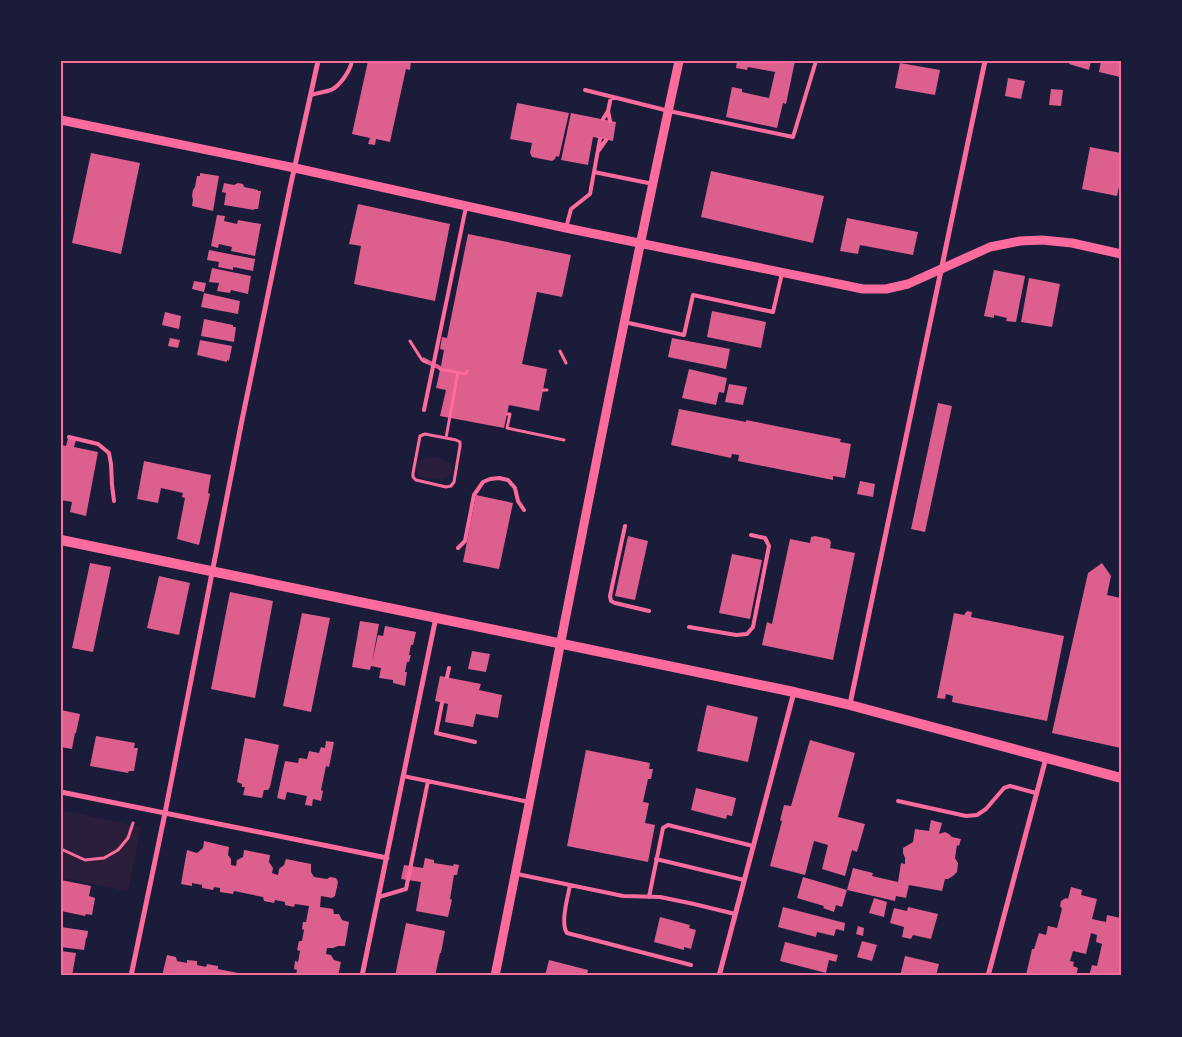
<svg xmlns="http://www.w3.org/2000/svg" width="1182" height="1037" viewBox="0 0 1182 1037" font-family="Arial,sans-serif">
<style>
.green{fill:#2a1e3b}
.building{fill:#dd5f8e}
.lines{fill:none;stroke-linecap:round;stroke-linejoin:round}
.path{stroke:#ff6b9d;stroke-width:3}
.service{stroke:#ff6b9d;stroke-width:4}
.minor{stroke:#ff6b9d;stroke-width:5}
.tertiary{stroke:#ff6b9d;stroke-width:9}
.secondary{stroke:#ff6b9d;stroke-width:10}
.neatline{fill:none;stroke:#ff6b9d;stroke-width:2}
</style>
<rect width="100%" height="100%" fill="#1b1b3a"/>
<path class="green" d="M427 458H439L450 463 452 471 448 477 439 480 419 476 415 467 420 460Z
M61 810 141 827 128 891 61 878Z"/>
<path class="building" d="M368 61H411L410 70 406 69 390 142 376 139 375 145 368 144 370 138 352 134Z
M737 61H795L786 104 783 103 777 128 726 117 732 87 742 89V92L769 98 775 72 748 67 747 70 736 68Z
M1070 61H1091L1089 70 1069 64Z
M1101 61H1121L1120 77 1099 72Z
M900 63 940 70 935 95 895 88Z
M1008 78 1025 81 1021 99 1005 96Z
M1051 89 1063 90 1061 106 1049 105Z
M517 103 569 113 559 157 556 156 555 159 552 161 532 157 530 153 532 143 510 139Z
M571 113 616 122 613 141 593 137 588 165 561 160Z
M1090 147 1121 153 1119 164H1121V177L1117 196 1082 189Z
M91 153 140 163 121 254 72 243Z
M711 171 824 196 813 243 701 217Z
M200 173 219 176 213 211 192 206 193 200 192 196 193 190 195 187 197 176H200Z
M224 183 234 185 238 183 243 184 244 187 258 190V191H261L258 209H254V210L224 205 226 193 222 192Z
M358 204 450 224 435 301 354 284 361 246 349 244Z
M217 215 225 216 224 221 237 224 238 220 261 224 255 256 231 251 232 247 219 244 218 248 211 246Z
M847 218 918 232 913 255 860 245 858 254 840 251Z
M468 234 571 255 562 297 537 292 522 364 547 369 539 411 509 405 504 428 440 416 446 390 436 388 440 370 422 362 423 357 441 366 444 350 440 349 442 337 447 338Z
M209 250 255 259 253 271 233 267V270L218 267 219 262 207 260Z
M212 268 251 276 248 294 231 290 230 293 217 291 219 283 209 282Z
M994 270 1025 276 1016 322 1006 321 1007 318 994 315V318L984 316Z
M1029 278 1060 284 1052 327 1021 322Z
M194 281 206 283 204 292 192 289Z
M204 293 240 301 238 314 201 307Z
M712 311 766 322 761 348 707 337Z
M165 312 181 316 179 329 162 325Z
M204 319 233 325V327H236L234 342 201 336Z
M170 338 180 340 178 348 168 346Z
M672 338 730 349 726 369 668 357Z
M200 340 232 346 229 361 227 360V362L197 355Z
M689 369 727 378 724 393 719 392 716 405 682 398Z
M729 384 747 387 743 405 725 402Z
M938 403 952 406 925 532 911 529Z
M679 409 746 422V420L841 439 840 442 851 444 845 478 833 476V480L738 461 739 455 732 454 731 458 671 445Z
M68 438 76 440 74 447 98 452 86 516 70 512 72 502 61 500V445L66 446Z
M144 461 211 475 208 493 210 494 199 545 177 539 185 498 182 497 183 493 161 488 158 503 137 499Z
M860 481 875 484 873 497 857 494Z
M476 495 513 503 499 569 463 562Z
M628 536 648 541 635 600 615 596Z
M815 536 829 539 831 542 830 548 855 553 833 660 762 645 767 622 772 624 790 539 810 543 811 537Z
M732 554 762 560 750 619 719 613Z
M90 563 111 567 93 652 72 648Z
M1102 563 1111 576 1107 595 1121 598V748L1052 733 1088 573Z
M159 576 190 583 179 635 147 628Z
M230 592 273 601 255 698 211 689Z
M967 611 972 612 971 617 1064 636 1047 721 952 702 953 696 946 694 945 699 937 698 954 613 964 615Z
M302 613 330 618 311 712 283 706Z
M360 621 379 624 372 662 378 635 383 636 385 626 416 632 413 645H411L409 655H411L409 662H407L405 672H407L405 686 393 683V680L379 678 381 668 371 666 370 670 352 667Z
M472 651 490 654 486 672 468 669Z
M440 676 481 684 479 690 502 695 498 718 476 714 473 727 445 722 448 704 435 701Z
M707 705 758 717 748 762 697 751Z
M61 710 80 714 76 733H75L72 749 61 747Z
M96 736 135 743 134 748H138L134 771H129L128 773 90 766Z
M245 738 279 745 270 787 268 790H264L262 798 243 795 245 787H242V784L237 782Z
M810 740 855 753 838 817 865 824 857 852 852 850 845 876 822 869 828 845 814 841 805 875 770 866 782 821 780 820 784 805 791 806Z
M326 741 334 742 329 767 326 766 321 790 323 791 321 801 313 799 312 806 305 805 307 796 287 792 285 800 277 798 285 761 298 763 299 758 307 759 309 751 319 753 321 747 325 748Z
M586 750 650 763 649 769H653L651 779H648L643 802 649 803 645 823 655 825 648 862 567 846Z
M696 788 736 798 732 816 727 815 726 819 691 810Z
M931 820 942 823 939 834 945 832 949 834 952 837 961 839 959 846 957 845 955 858 958 863 957 872 953 876 948 879H945L942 891 909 885 906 898 896 896 895 901 847 890 853 868 873 873 872 876 898 882 901 863 905 864V858L903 853V848L913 842 915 829 929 831Z
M204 841 229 847 228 855 231 859V865L236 866 237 860 243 857 244 850 270 855 269 862 273 868 272 873 278 875 279 869 284 865 286 859 311 864V872L314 877 327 879 330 877 336 878 338 882 335 896 332 898 321 896 320 907 333 909 334 914H339L342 920 349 922 345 946H338L333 948H327L326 954 331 955 334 960 341 962 338 976H296L297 970 294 969 295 961 298 962 300 951 297 950 299 941H302L304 930 302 929 303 922H306L309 906 295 904 294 907 285 905V902L275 900 274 903 264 901 263 897 234 891 233 894 220 892V888L214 887 213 890 202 888V885L192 883V886L181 884 187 850 197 853 203 848Z
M425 858 434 860V863L453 866 454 864 459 865 457 875H454L450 899 452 900 448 917 416 911 421 882 401 879 404 865 423 868Z
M803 877 847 890 842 907 836 905 834 912 823 908 824 906 797 898Z
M61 880 91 886 89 896 95 898 92 915 86 914 85 916 61 911Z
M1071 887 1082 890 1081 895 1097 899 1092 919 1106 922 1107 915 1121 918V976H1089L1092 965 1097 966 1102 944 1096 942 1097 935 1091 933 1086 954 1073 951 1070 961 1074 962 1073 966 1078 968 1076 976 1026 975 1032 949H1034L1039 933 1046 935 1048 926 1057 928 1062 909 1060 906 1061 901 1066 898 1068 899Z
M874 898 887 902 884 917 869 913Z
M783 907 845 923 844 931 836 929 834 936 817 932 816 937 778 927Z
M908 907 938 914 931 939 913 935 911 939 902 937 904 927 890 923 894 908 907 911Z
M660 917 690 925 689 928 696 930 691 949 684 947V950L654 942Z
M406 923 445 931 441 953H440L435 976H395Z
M858 926 864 928 863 936 856 934Z
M61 927 88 931 87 938H86L84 950 61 947Z
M862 941 877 945 872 961 857 957Z
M785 942 838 955 836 962 829 960 826 973 780 961Z
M61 951 76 953 72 976 61 974Z
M167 955 176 957 177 961 187 963V960L197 961V965L206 967 207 964 218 966V969L248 975V976H162Z
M905 956 939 964 936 976H900Z
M549 960 588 970 587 976H545Z"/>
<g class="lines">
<path class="path" d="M410 341 422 360 426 362
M560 351 566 363
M440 369 466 374 467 371
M543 390H547
M507 414H510L507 428 564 440
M446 438 456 440 460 442V446L454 482 451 486 446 487 416 480 413 477V473L420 436 425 434 446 438 458 372
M61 849 85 860 104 858 118 850 128 838 133 823"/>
<path class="service" d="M585 90 669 111 793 137 816 61
M311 95C317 93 325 92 331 90 340 86 350 71 352 61
M608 111 610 121
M603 119 608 111 611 97
M599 150 606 140
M594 172 653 184
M566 228 571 209 590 194 600 139
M624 322 684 335 693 295 773 312 782 273
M424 410 466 207
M69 437 98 444 109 453 111 464 112 485 114 501
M625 526 610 596 611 601 615 603 649 611
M458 548 465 541 474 495 483 482 490 479 499 478 508 480 515 488 518 501 524 510
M689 627 736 635 747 634 753 627 769 546 765 538 751 535
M447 677 449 668
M442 703 436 733 475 742
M403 776 529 802
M898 801 966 816 977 815 986 809 1004 788 1010 786 1036 793
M656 859 744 880
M517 874 623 896 660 897 694 904 735 914
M570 885C568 897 560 923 567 933L691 965
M379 897 406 889 428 781
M649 897 663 828 668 825 753 846"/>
<path class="minor" d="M850 704 985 61
M61 792 387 858
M131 976 165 813 241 425 290 188 318 61
M362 976 436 617
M719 976 794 692
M988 976 1046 758"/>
<path class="tertiary" d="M61 120 295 168 566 228 863 289H886L908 284 990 247 1020 241 1042 240 1072 243 1121 254
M495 976C556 671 613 365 679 61"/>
<path class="secondary" d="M61 540 794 692 850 705 1121 778"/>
</g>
<rect width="1182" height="1037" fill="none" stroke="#1b1b3a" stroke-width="125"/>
<rect x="62" y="62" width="1058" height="912" class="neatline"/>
</svg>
